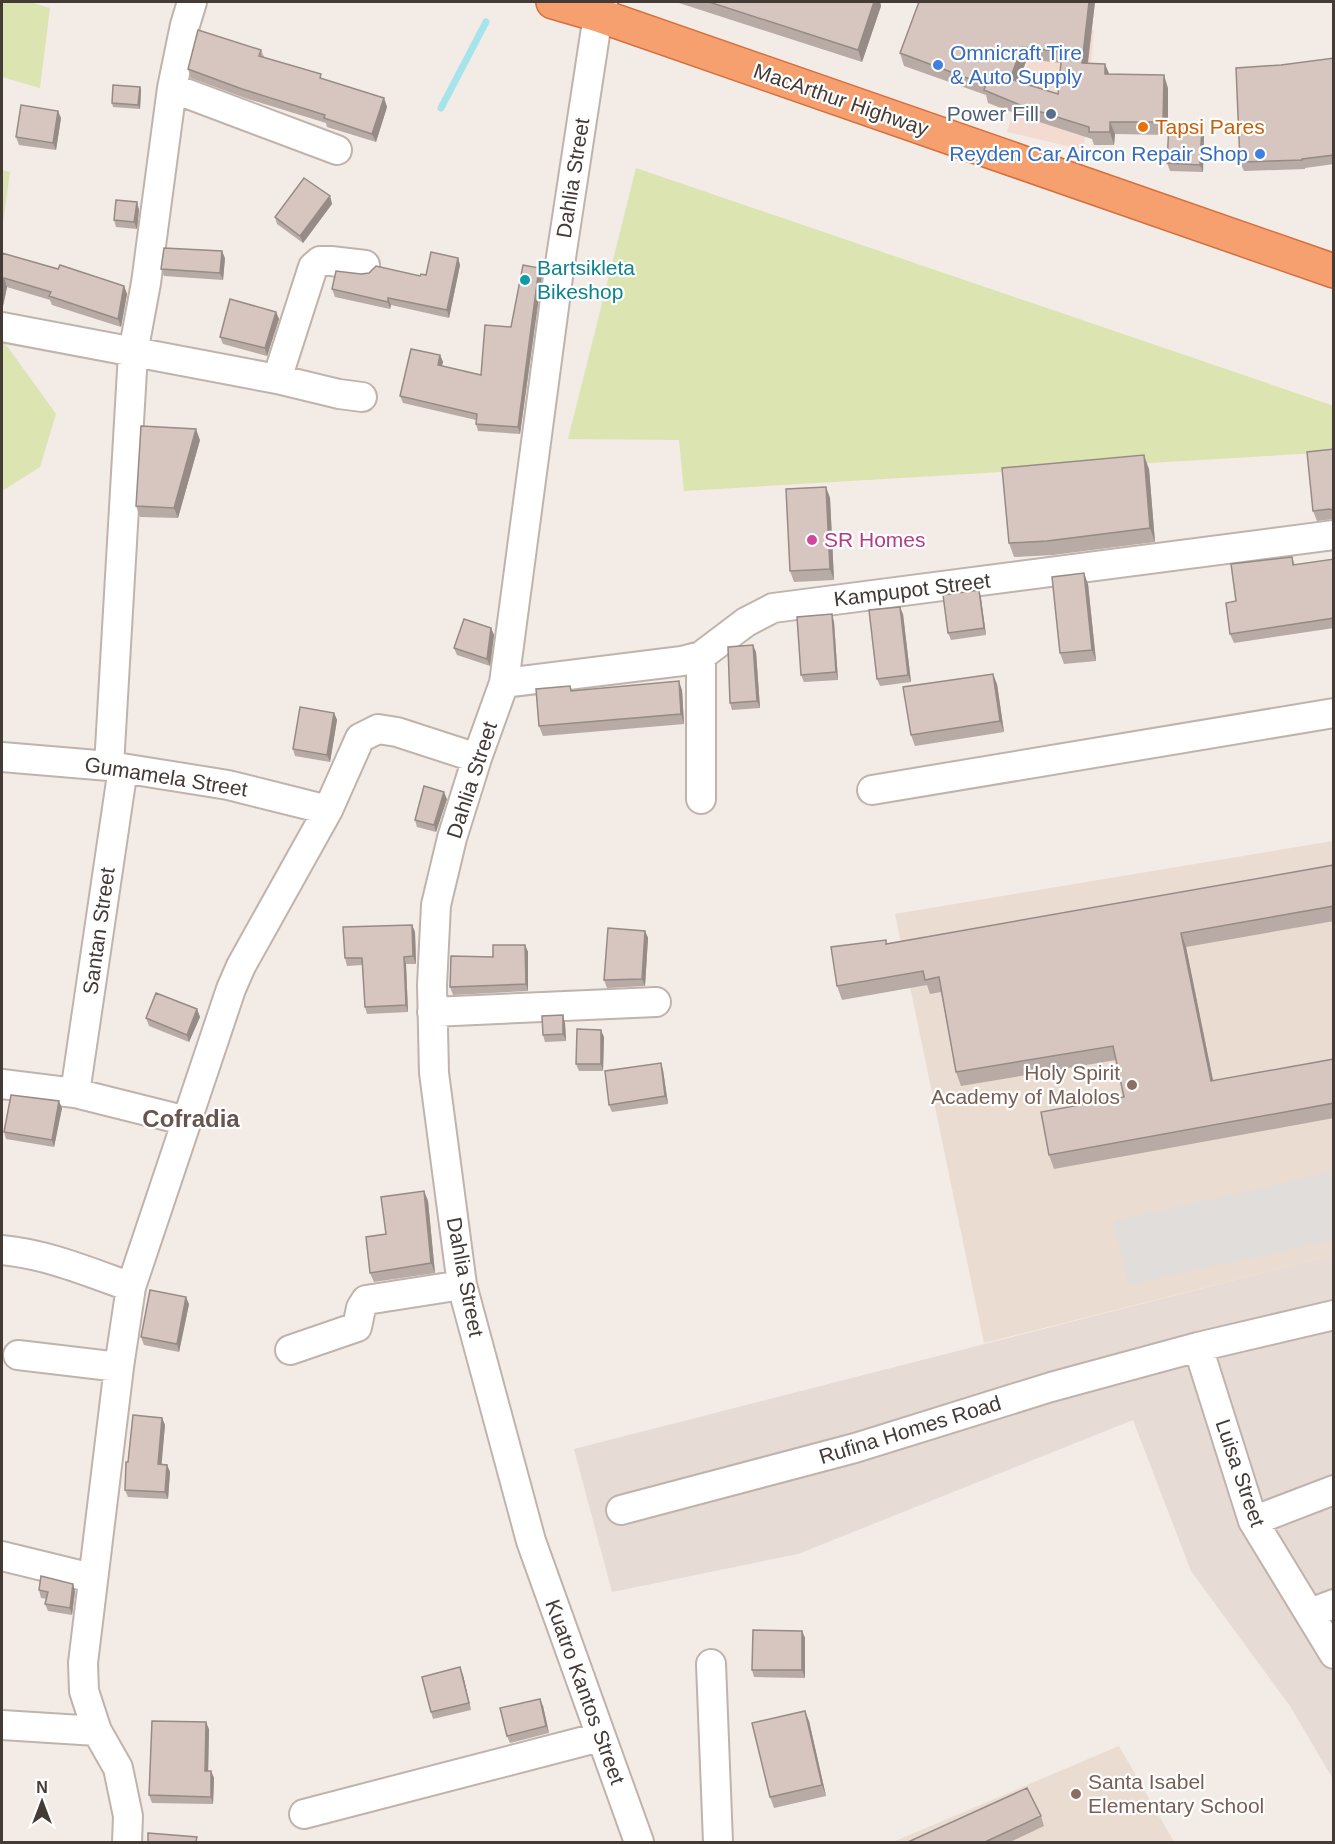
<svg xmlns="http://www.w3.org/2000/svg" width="1335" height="1844" viewBox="0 0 1335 1844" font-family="Helvetica,sans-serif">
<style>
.residential{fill:#e6dbd5}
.commercial{fill:#f3dbd2}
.education{fill:#eadcd1}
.green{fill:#dce4b1}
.parking{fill:#e0dddb}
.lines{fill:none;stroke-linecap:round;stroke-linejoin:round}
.stream{stroke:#a6e4ec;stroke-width:7}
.minor-casing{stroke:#c0b3ac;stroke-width:32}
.highway-casing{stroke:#d4703f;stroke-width:36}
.minor{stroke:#fff;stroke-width:28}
.highway{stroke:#f5a06e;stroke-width:33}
.wall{fill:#b8aaa4;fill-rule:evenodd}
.shaded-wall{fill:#968b86}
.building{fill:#d6c6bf;stroke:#968b86;stroke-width:1.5;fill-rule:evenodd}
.shop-dot{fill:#3f7fe0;stroke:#fff;stroke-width:2}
.service-dot{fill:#5c6f8a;stroke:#fff;stroke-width:2}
.food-dot{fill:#e8710a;stroke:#fff;stroke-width:2}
.culture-dot{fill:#0f9aa8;stroke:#fff;stroke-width:2}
.hotel-dot{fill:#d1479c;stroke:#fff;stroke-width:2}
.education-dot{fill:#8d6e63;stroke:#fff;stroke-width:2}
.labels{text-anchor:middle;stroke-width:4.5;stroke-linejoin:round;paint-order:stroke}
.shop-label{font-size:21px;fill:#366cbe;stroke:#fff;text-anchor:start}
.street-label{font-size:21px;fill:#443a36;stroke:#fff}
.service-label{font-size:21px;fill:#4e5e75;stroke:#fff;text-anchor:end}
.food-label{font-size:21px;fill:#c56008;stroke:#fff;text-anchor:start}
.culture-label{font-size:21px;fill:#0d838f;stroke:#fff;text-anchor:start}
.hotel-label{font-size:21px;fill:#b23c85;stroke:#fff;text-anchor:start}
.education-label{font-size:21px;fill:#785e54;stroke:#fff;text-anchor:end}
.quarter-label{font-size:24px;font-weight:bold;fill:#67554e;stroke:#fff}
</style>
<rect width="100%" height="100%" fill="#f2ebe6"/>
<path class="residential" d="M1333 1255V1779L1290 1706 1191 1571 1133 1420 798 1554 612 1592 574 1449Z"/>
<path class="commercial" d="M1040 25 1094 30 1084 150 1007 132Z"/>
<path class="education" d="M1333 841V1255L984 1343 895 914Z
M1119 1746 1174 1842H893Z"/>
<path class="green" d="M2 2H30L50 8 40 88 2 77Z
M636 168 1334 406 1333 452 684 491 679 440 568 439Z
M2 170 10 172 2 230Z
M2 339 56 414 40 467 2 491Z"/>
<path class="parking" d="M1333 1172V1240L1128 1285 1114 1221Z"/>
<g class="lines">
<path class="stream" d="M441 108 486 22"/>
<defs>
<path id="minor" d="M603 2 598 15 558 277 504 683 477 758 452 838 436 905 432 985 434 1073 462 1285 531 1541 639 1842
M172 88 337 150
M2 327 277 379 339 394 362 397
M277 379 313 267 320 261H331L365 265
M701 656V799
M504 683 682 661 701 656 746 622 773 608 1334 535
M2 757 109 766 228 785 328 810
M109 766 133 353 146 283 172 88 185 25 192 2
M872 790 1334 713
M432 1012 656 1002
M2 1084 75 1093 187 1121
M75 1093 123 768
M2 1250C46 1254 89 1272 131 1287
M1198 1347 1253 1521 1334 1654
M290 1350 357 1327 361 1308 366 1300 462 1285
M18 1355 119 1367
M621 1510 855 1448 1051 1387 1198 1347 1334 1315
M1253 1521 1334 1490
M2 1556 92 1578
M1310 1613 1334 1604
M711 1664 718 1842
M2 1725 97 1731
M304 1814 600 1737
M127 1842 128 1816 118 1768 97 1731 84 1691 83 1663 119 1367 131 1287 231 989 241 966 328 810 360 738 378 729 397 732 477 758"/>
<path id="highway" d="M553 2 598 15 1334 271"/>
</defs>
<use href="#minor" class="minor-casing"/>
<use href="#highway" class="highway-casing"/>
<use href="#minor" class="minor"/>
<use href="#highway" class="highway"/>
</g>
<path class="wall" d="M676 2H880L881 6 862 62Z
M919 2H1095L1088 64H1105L1109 74 1168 88V135L1115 134 1114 145H1094L1092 139 1030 119 988 103 986 95 904 66 900 53ZM1027 59 1061 63 1058 94 1018 81Z
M261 50 264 57 323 79 384 98 387 107 376 142 327 127 326 123 245 98 191 78 188 69Z
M1334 58V164L1305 168V169L1244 171 1240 162 1281 65Z
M140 87 141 90 140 109 113 107 112 103Z
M61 118 56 150 19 145 16 137Z
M1202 125 1204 132 1203 172 1170 171 1167 163Z
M330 196 332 204 303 243 277 224 275 217Z
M137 202 139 210 137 229 116 227 114 220Z
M2 253 58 269 124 286 127 294 121 327 52 305 50 300 7 287 2 311Z
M225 258 223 280 164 276 161 269Z
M458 258 460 265 449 318 391 305 390 309 335 297 332 289 361 274 420 276 426 275Z
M539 268 542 275 520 434 478 431 476 424V420L403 403 400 396 440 355 443 362 442 366 481 375 511 327Z
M276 312 279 319 267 356 223 344 220 337Z
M200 440 178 518 140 517 136 506Z
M1334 449V519L1317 521 1313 511Z
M1149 469 1155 542 1053 555 1014 557 1009 543Z
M826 487 830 498 834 580 794 582 790 571Z
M1292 557 1295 565 1334 559V628L1234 643 1230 634Z
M1088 584 1096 661 1064 664 1060 653Z
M979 590 981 598 986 635 951 640 948 633Z
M903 614 911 682 880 686 877 679Z
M834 622 838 680 804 682 801 675Z
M491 628 494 635 490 666 457 655 454 648Z
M756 652 760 708 732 710 730 703Z
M997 684 1004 732 915 746 911 735Z
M572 690H682L684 724 543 736 539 726Z
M334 713 337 720 330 762 295 756 293 749Z
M447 799 436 832 417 827 415 820Z
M1334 865V921L1186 947 1213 1081 1334 1059V1118L1054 1169 1049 1155 1124 1097 1116 1060 961 1086 956 1072 941 992 930 994 927 985 842 1000 837 986 886 940 887 944Z
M412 925 415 932 416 964H406L408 1012 367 1014 365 1007 362 965 347 966 345 958Z
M645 931 648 938 645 986 607 988 604 980Z
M525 945 528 952V991L453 995 450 987 493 957Z
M197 1009 200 1017 189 1042 149 1026 146 1018Z
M563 1015 565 1023 566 1041 545 1042 543 1035Z
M604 1037 603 1071H579L576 1064Z
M663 1070 668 1104 612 1112 609 1105Z
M62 1108 54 1147 6 1139 4 1132Z
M424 1191 428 1201 435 1273 374 1282 370 1273 386 1234Z
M189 1304 179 1352 144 1345 141 1337Z
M162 1418 165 1425 161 1464 167 1465 170 1472 168 1499 128 1497 125 1490 128 1462Z
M39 1590 75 1591 72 1615 48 1611 45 1604 47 1599 41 1598Z
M802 1631 805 1638V1678L754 1677 752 1670Z
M463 1675 471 1710 433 1719 431 1712Z
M543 1706 549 1733 510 1743 507 1736Z
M809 1721 826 1796 774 1808 770 1797Z
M209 1729 208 1771H211L214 1778 213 1804 152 1803 149 1795Z
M1041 1816 1044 1826 1010 1842H908Z"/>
<path class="shaded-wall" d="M874 2H880L881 6 862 62 858 50Z
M1089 2H1095L1086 76 1082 63Z
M1022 47 1027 59 1015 91 1010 79Z
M1105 64 1110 76 1105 74Z
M1164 75 1168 88V135L1163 122Z
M140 87 141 90 140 109 138 105Z
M384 98 387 107 376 142 372 134Z
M58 111 61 118 56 150 53 143Z
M1110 122 1115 134 1114 145 1110 132Z
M1202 125 1204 132 1203 172 1200 165Z
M330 196 332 204 303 243 300 236Z
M137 202 139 210 137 229 134 222Z
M222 251 225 258 223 280 220 273Z
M458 258 460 265 449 318 447 310Z
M539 268 542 275 520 434 518 427Z
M4 278 7 287 2 311V290Z
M124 286 127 294 121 327 118 319Z
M388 298 391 305 390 309 388 302Z
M276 312 279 319 267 356 265 348Z
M440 355 443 362 440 371 438 365Z
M196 429 200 440 178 518 174 508Z
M1144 455 1149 469 1155 542 1150 528Z
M826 487 830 498 834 580 830 569Z
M1084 573 1088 584 1096 661 1092 650Z
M979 590 981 598 986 635 984 628Z
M900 607 903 614 911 682 908 675Z
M832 614 834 622 838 680 836 672Z
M491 628 494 635 490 666 487 659Z
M753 645 756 652 760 708 757 701Z
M993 674 997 684 1004 732 1000 721Z
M679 681 682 690 684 724 681 714Z
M334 713 337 720 330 762 327 755Z
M444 792 447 799 436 832 434 825Z
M412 925 415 932 416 964 413 956Z
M645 931 648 938 645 986 642 979Z
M1181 933 1186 947 1216 1095 1211 1081Z
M525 945 528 952V991L526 984Z
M404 957 406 964 408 1012 406 1005Z
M197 1009 200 1017 189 1042 187 1035Z
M563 1015 565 1023 566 1041 563 1034Z
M601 1030 604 1037 603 1071 601 1064Z
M661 1063 663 1070 668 1104 665 1096Z
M59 1101 62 1108 54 1147 52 1140Z
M424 1191 428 1201 435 1273 431 1263Z
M186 1297 189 1304 179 1352 177 1344Z
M162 1418 165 1425 161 1471 158 1464Z
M167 1465 170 1472 168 1499 165 1492Z
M73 1584 75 1591 72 1615 70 1608Z
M802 1631 805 1638V1678L802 1670Z
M460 1667 463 1675 471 1710 469 1703Z
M540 1699 543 1706 549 1733 546 1726Z
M805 1711 809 1721 826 1796 822 1785Z
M206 1722 209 1729 208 1778 205 1771Z
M211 1771 214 1778 213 1804 211 1797Z"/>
<path class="building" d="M709 2H874L858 50Z
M919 2H1089L1082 63 1105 64V74L1164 75 1163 122H1110V132H1089V127L1025 107 984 90 986 85 900 53ZM1022 47 1062 52 1058 94 1010 79Z
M198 30 261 50 259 56 321 74 320 78 384 98 372 134 324 118 325 115 242 89 188 69Z
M1334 58V155L1302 159V160L1240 162 1236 68 1281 65Z
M113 85 140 87 138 105 112 103Z
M21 105 58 111 53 143 16 137Z
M1169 124 1202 125 1200 165 1167 163Z
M304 178 330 196 300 236 275 217Z
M116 200 137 202 134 222 114 220Z
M164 248 222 251 220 273 161 269Z
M431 252 458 258 447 310 388 298V302L332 289 336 271 361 274 369 273 376 266 420 276 421 274 426 275Z
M2 253 58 269 60 265 124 286 118 319 49 296 51 292 4 278 2 290Z
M523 265 539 268 518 427 476 424 477 414 400 396 411 349 440 355 438 365 481 375 485 325 511 327Z
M230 299 276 312 265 348 220 337Z
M141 426 196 429 174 508 136 506Z
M1334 449V510L1329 509 1313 511 1307 452Z
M1144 455 1150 528 1047 541 1009 543 1002 468Z
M826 487 830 569 790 571 786 489Z
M1292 557 1293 565 1334 559V618L1230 634 1226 603 1236 601 1231 564Z
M1084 573 1092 650 1060 653 1052 577Z
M979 590 984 628 948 633 943 595Z
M900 607 908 675 877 679 869 610Z
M832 614 836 672 801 675 797 617Z
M464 619 491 628 487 659 454 648Z
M753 645 757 701 730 703 728 647Z
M993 674 1000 721 911 735 903 687Z
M679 681 681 714 539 726 536 689 570 686 571 691Z
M300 707 334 713 327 755 293 749Z
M424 786 444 792 434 825 415 820Z
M1334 865V906L1181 933 1211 1081 1334 1059V1103L1049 1155 1041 1112 1124 1097 1113 1046 956 1072 939 977 925 980 923 971 837 986 831 947 886 940V944Z
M412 925 413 956 404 957 406 1005 365 1007 362 958H345L343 927Z
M608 928 645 931 642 979 604 980Z
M493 945H525L526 984 450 987 451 956 493 957Z
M156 993 197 1009 187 1035 146 1018Z
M563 1015V1034L543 1035 542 1016Z
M577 1029 601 1030V1064H576Z
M661 1063 665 1096 609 1105 605 1071Z
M11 1095 59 1101 52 1140 4 1132Z
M424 1191 431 1263 370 1273 366 1237 386 1234 381 1197Z
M150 1290 186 1297 177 1344 141 1337Z
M133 1415 162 1418 158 1464 167 1465 165 1492 125 1490 126 1462H128Z
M41 1576 73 1584 70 1608 45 1604 48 1592 39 1590Z
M753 1630 802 1631V1670H752Z
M460 1667 469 1703 431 1712 422 1677Z
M540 1699 546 1726 507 1736 500 1708Z
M805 1711 822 1785 770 1797 752 1723Z
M152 1721 206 1722 205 1771H211V1797L149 1795Z
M1027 1788 1041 1816 985 1842H908Z
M148 1833 197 1837 196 1842H148Z"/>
<g class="shop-dot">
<circle cx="938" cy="65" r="6"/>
<circle cx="1260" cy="154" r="6"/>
</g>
<circle class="service-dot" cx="1051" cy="114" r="6"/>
<circle class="food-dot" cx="1143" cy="127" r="6"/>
<circle class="culture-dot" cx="525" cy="280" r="6"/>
<circle class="hotel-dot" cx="812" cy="540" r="6"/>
<g class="education-dot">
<circle cx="1132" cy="1085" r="6"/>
<circle cx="1076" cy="1794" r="6"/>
</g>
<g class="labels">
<g class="shop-label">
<text x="950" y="60">Omnicraft Tire<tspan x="950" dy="24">&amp; Auto Supply</tspan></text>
<text x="1248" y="161" text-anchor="end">Reyden Car Aircon Repair Shop</text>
</g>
<g class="street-label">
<text transform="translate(841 100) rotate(19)" y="7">MacArthur Highway</text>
<text transform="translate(573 178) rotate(-81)" y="7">Dahlia Street</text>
<text transform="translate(912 590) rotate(-7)" y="7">Kampupot Street</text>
<text transform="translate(166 777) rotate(9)" y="7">Gumamela Street</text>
<text transform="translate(472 780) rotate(-72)" y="7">Dahlia Street</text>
<text transform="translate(99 931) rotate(-82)" y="7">Santan Street</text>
<text transform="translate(465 1277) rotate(79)" y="7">Dahlia Street</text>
<text transform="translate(910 1430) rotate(-17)" y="7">Rufina Homes Road</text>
<text transform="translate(1240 1473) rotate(71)" y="7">Luisa Street</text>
<text transform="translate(585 1692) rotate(70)" y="7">Kuatro Kantos Street</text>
</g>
<g class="service-label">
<text x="1039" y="121">Power Fill</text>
</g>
<g class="food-label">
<text x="1155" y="134">Tapsi Pares</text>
</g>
<g class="culture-label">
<text x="537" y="275">Bartsikleta<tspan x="537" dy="24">Bikeshop</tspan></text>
</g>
<g class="hotel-label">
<text x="824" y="547">SR Homes</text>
</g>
<g class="education-label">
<text x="1120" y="1080">Holy Spirit<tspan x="1120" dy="24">Academy of Malolos</tspan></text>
<text x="1088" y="1789" text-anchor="start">Santa Isabel<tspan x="1088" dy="24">Elementary School</tspan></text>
</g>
<g class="quarter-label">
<text x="191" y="1127">Cofradia</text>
</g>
</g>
<rect width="1335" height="1844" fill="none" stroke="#443a36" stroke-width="6"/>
<g transform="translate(42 1802)" stroke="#ffffff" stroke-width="4.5" paint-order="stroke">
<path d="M0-4.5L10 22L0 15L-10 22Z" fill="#443a36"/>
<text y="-9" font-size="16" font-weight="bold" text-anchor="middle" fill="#443a36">N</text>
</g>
</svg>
